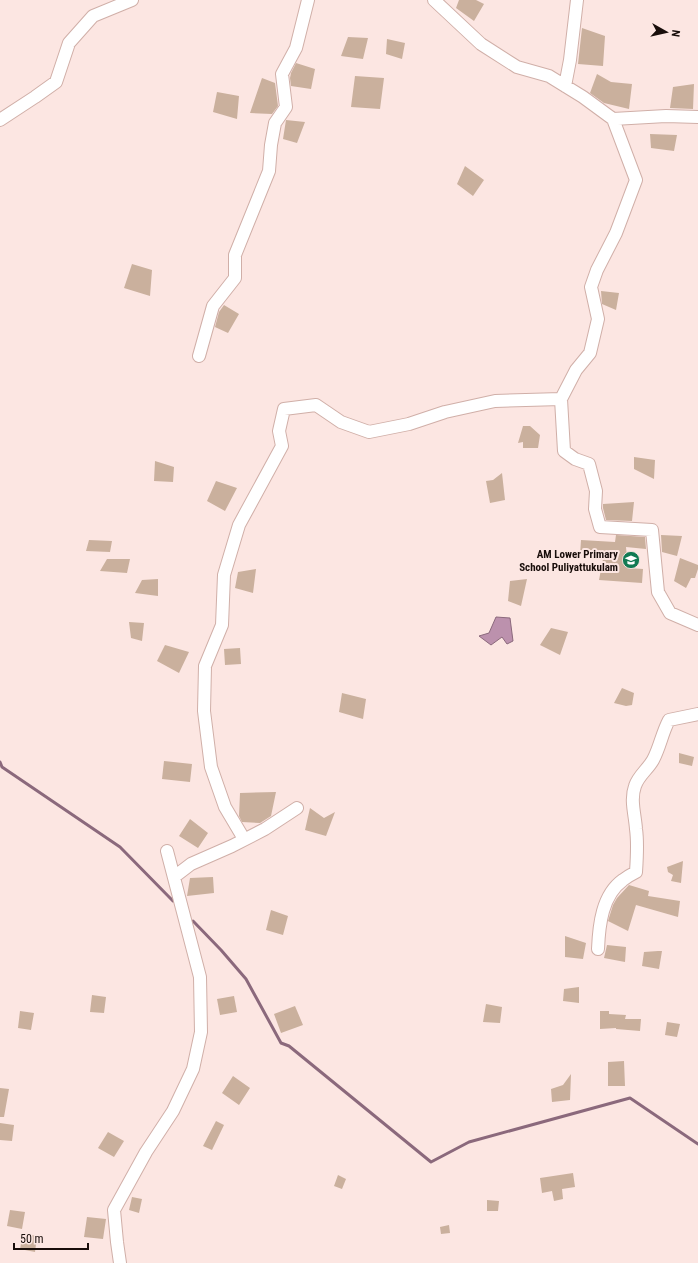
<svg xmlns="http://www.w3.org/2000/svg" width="698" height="1263" viewBox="0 0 698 1263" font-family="'Roboto Condensed',sans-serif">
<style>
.water{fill:#bc91ad;stroke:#8b697c}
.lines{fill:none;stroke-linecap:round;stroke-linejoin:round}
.stream{stroke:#8b697c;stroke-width:3}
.building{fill:#cab09d}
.street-casing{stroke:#d0afa8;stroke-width:14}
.street{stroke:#fff;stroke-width:12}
.labels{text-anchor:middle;stroke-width:4;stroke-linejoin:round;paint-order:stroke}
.poi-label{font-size:11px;font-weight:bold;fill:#180d0a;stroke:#fce6e2;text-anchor:end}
</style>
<rect width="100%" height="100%" fill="#fce6e2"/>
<path class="water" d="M496 617 510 618 513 641 507 644 502 637 491 645 479 636 489 633Z"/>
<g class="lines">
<path class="stream" d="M0 762 2 767 120 847 173 901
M193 921 221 950 246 979 281 1043 289 1046 431 1162 469 1142 630 1098 698 1144"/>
</g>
<path class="building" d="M459 0H476L484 4 474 21 456 8Z
M582 28 605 36 603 66 578 64Z
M348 37 368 38 363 59 341 56Z
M387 39 405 43 402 59 386 54Z
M296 63 315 69 311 89 291 86 290 78 291 73Z
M597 74 611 82 632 84 629 109 604 103 590 93Z
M355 76 384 78 380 109 351 107Z
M262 78 275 83 278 106 272 114 250 113Z
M694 84 693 109 670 108 673 87Z
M217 92 239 96 237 119 213 112Z
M286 120 305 122 297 143 283 139Z
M650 134 677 135 674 151 651 148Z
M465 166 484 180 473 196 457 184Z
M132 264 152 270 150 296 124 288Z
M601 291 619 293 616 310 602 304Z
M224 305 239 314 228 333 215 327 219 312Z
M523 426H530L540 435 538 448H523V442L518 443Z
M634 457 655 460 654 479 634 469Z
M155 461 174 467 173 482 154 481Z
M502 473 505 500 490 503 486 481 493 480Z
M216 481 237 488 225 511 207 501Z
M634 502 632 521 606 520 603 508V504Z
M616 535 645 537 646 549 626 547 628 568 643 569 642 583 599 580 603 559 580 555 581 540 615 542Z
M661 535 682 536 677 556 662 552Z
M89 540 112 541 110 552 86 551Z
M680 558 698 565V569L695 578H691L686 588 674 581Z
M107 559H130L127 573 100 571Z
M256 569 253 593 235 588 238 572Z
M158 579V596L135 593 142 580Z
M527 579 521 606 508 601 510 581Z
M129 622 144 623 142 641 131 638Z
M551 628 568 632 560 655 540 645Z
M165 645 189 652 179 673 157 661Z
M240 648 241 664 225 665 224 649Z
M622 688 634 693 632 705 626 706 614 703Z
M342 693 366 699 363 719 339 712Z
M679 753 694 757 692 766 679 763Z
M164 761 192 764 190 782 162 779Z
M276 792 271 816 260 823 242 822 239 816 240 793Z
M310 808 324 818 335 812 326 836 305 830Z
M190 819 208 833 198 848 179 836Z
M683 861 681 883 671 881 673 875 668 872 667 867Z
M213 877 214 893 187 896 190 878Z
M629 885 649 891 648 896 680 901 678 917 636 905 628 931 608 921 613 905 617 898Z
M271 910 288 916 283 935 266 930Z
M565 936 586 943 583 959 565 957Z
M607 945 626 947 625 962 604 958Z
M658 951H662L659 969 642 966 644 952Z
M579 987V1003L563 1001 564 989Z
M92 995 106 997 104 1013 90 1012Z
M234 996 237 1012 220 1015 217 999Z
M486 1004 502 1007 500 1023 483 1022Z
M295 1006 303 1025 281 1033 274 1014Z
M20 1011 34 1013 31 1030 18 1028Z
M600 1011H609V1014L626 1015 625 1019H641L640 1031 616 1029V1028L600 1029Z
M667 1022 680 1024 677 1037 665 1035Z
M624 1061 625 1086H608V1062Z
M571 1074 570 1100 552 1102 551 1089 563 1085Z
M233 1076 250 1088 239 1105 222 1093Z
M0 1088 9 1089 4 1117H0Z
M216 1121 224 1125 212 1150 203 1146Z
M0 1123 14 1125 12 1141 0 1140Z
M108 1132 124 1141 114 1157 98 1148Z
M573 1173 575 1187 562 1189 563 1199 554 1201 552 1191 542 1193 540 1178Z
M338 1175 346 1179 342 1189 334 1186Z
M132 1197 142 1199 139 1213 129 1210Z
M487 1200 499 1201 498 1211H487Z
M10 1210 25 1212 22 1229 7 1226Z
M87 1217 106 1219 103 1239 84 1237Z
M449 1225 450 1233 441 1234 440 1227Z
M23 1233 37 1236 35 1252 20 1249Z"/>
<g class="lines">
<defs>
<path id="street" d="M434 0 481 44 517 67 549 76 583 97 613 119 636 180 616 233 597 270 591 287 598 319 590 353 576 370 561 399 564 451 575 459 589 464 596 491 595 509 600 527 652 530 658 592 670 613 698 625
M565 86 570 60 577 0
M613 119 666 116 698 117
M0 120 35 97 56 82 69 43 93 16 132 0
M199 356 213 306 235 278V255L269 171 271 145 275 123 286 107 282 74 296 48 308 0
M244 839 225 807 211 767 204 711 205 666 222 625 224 575 239 525 282 446 279 431 284 409 316 405 341 422 369 432 409 424 445 412 495 401 561 399
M174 877 191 864 232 846 265 829 297 808
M598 949C599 925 602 895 623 880 627 877 632 874 636 872 637 857 638 843 636 829 635 814 630 800 635 786 638 776 648 769 653 760 660 747 662 733 669 720L698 714
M120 1263 117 1242 114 1210 146 1152 173 1111 193 1069 201 1032 200 977 167 851"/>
</defs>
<use href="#street" class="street-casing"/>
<use href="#street" class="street"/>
</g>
<defs>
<symbol id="school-disc" viewBox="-11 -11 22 22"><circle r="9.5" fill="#117a53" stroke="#fce6e2"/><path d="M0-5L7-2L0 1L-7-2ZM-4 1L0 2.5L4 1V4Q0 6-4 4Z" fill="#fff"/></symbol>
</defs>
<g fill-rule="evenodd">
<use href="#school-disc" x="621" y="550" width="20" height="20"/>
</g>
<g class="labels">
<g class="poi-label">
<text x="618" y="558">AM Lower Primary<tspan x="618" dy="13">School Puliyattukulam</tspan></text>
</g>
</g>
<g transform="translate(666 32) rotate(98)" stroke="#fce6e2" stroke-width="3" paint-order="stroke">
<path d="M0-3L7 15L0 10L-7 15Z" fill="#180d0a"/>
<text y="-6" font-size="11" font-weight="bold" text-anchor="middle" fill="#180d0a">N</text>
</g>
<path d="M14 1243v6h74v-6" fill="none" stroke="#180d0a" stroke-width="2"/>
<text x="20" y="1243" font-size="12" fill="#180d0a" stroke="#fce6e2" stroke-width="3" paint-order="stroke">50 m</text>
</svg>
